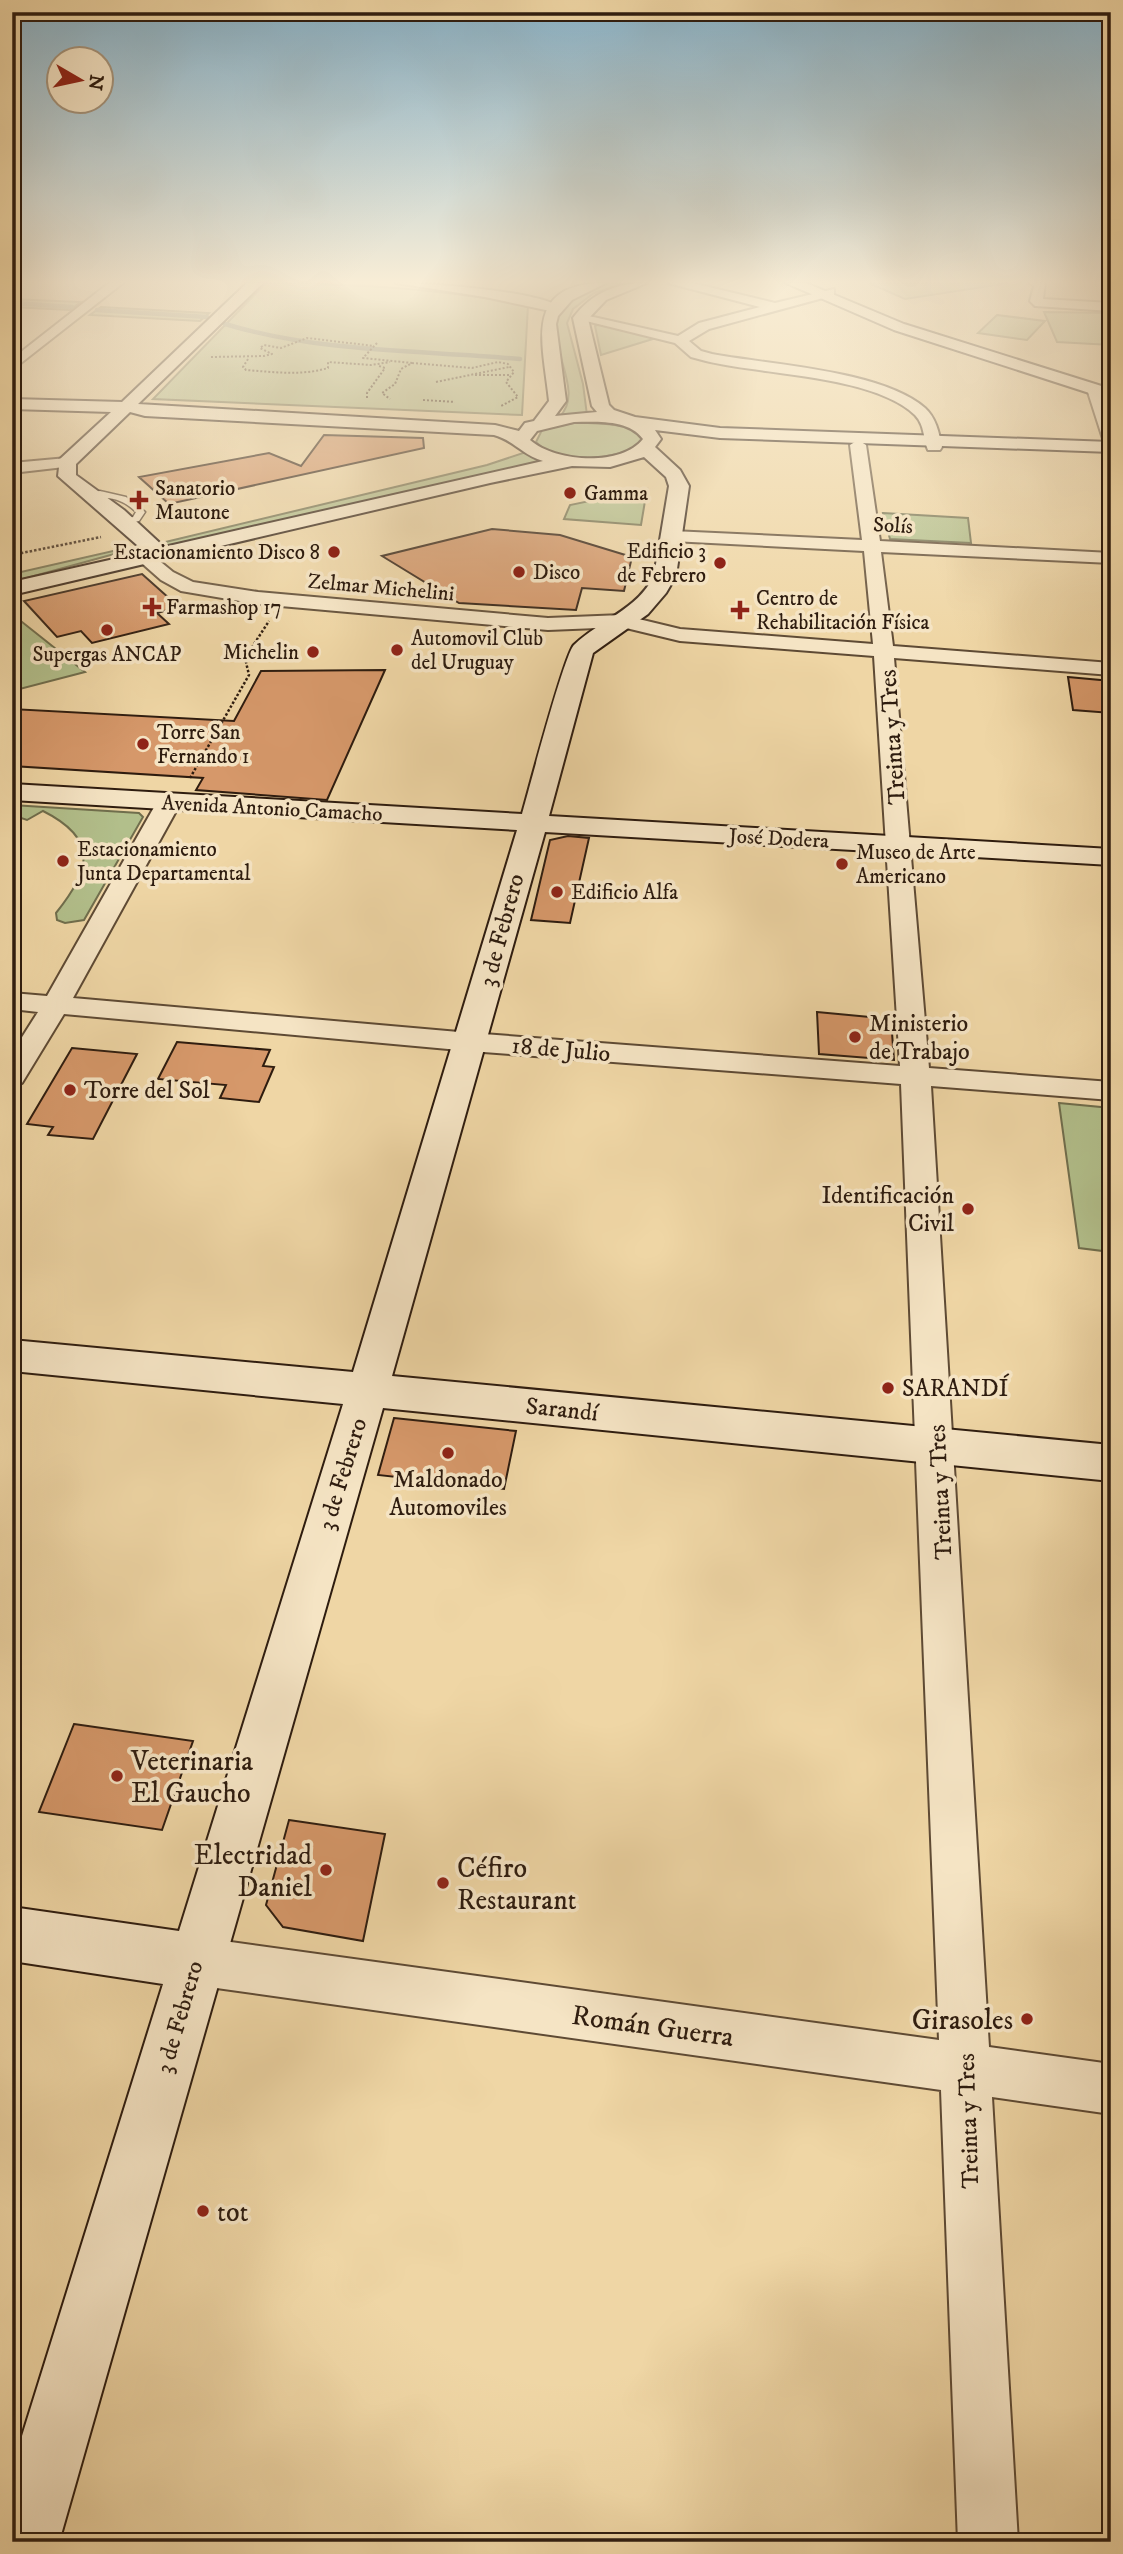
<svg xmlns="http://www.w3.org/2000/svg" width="1123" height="2554" viewBox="0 0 1123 2554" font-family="'IM FELL DW Pica',serif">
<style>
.green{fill:#b2bf8b;stroke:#706e4d;stroke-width:2}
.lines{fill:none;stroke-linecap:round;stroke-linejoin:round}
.stream{stroke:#6f7a6c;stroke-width:4.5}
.building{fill:#d6986a;stroke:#2e1c0f;stroke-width:2}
.lane-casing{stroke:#5e4a34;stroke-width:3}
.street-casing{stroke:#5e4a34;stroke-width:4}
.secondary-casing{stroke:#2e1c0f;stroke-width:4}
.path-far1{stroke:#2e1c0f;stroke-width:2;stroke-dasharray:2 2;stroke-linecap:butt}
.path{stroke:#2e1c0f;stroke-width:2.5;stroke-dasharray:2.5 2;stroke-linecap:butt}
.lane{fill:#f5e4c4;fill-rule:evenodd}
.street{fill:#f5e4c4;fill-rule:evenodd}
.secondary{fill:#f5e4c4;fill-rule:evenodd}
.poi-dot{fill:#8f2418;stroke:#f5e4c4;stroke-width:2.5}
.labels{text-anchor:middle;stroke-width:7;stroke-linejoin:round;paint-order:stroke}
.far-poi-label{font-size:21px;fill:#2e1c0f;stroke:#f5e4c4;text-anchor:start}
.far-street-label{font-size:21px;fill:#2e1c0f;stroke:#f5e4c4}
.street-label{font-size:24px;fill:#2e1c0f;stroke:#f5e4c4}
.poi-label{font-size:24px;fill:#2e1c0f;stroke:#f5e4c4;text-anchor:start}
.near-poi-label{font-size:28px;fill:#2e1c0f;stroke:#f5e4c4;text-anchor:start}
.near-street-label{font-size:28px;fill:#2e1c0f;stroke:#f5e4c4}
</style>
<rect width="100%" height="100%" fill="#efd6a5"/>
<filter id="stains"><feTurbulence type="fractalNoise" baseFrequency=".00286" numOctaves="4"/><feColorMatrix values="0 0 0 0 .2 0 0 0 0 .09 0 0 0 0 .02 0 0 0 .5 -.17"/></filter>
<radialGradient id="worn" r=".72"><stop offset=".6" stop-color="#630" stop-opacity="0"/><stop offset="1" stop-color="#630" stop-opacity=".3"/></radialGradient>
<path class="green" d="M266 283C355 283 440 289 528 305L522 415 153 399Z
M609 283H625L594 293 573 309 567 323 583 384 587 415 559 417C588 391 540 339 561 310 571 295 592 289 609 283Z
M869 283H1009L905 299Z
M12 299 81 302 70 310 12 307Z
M101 307 209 313 200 321 90 315Z
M1044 312 1111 313V345L1057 342Z
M997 315 1045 321 1027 340 978 333Z
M600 324 656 338 601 355 595 326Z
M582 421 630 427 645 438 643 445C613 458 562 469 536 442L542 430Z
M526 452 547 460 162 548 157 544 487 465Z
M647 489 641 525 564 519 570 505Z
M883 513 968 518 971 543 890 539Z
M113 551 118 553 12 582V574Z
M12 614 85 672 12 691Z
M12 805 139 813 143 817 84 920 65 923 57 920 56 913C91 870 99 839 43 811L27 820 12 815Z
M1059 1103 1111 1108V1252L1079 1248Z"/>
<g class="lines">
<path class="stream" d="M12 303 72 307
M97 310 207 317
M225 324C322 353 420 350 520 359"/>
</g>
<path class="building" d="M324 435 423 438 424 448 169 504 139 477 269 453 301 466Z
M492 529 560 535 632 557 624 591 582 588 576 610 459 603 382 556Z
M142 574 179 607 157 613 169 624 92 643 81 631 57 637 24 601Z
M385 670 327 800 196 790 203 778 12 766V709L234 721 261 671Z
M1068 677 1111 681V713L1073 710Z
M568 836 589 838 570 923 531 920 550 840Z
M817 1012 891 1019 894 1060 819 1054Z
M177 1042 270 1050 263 1066 274 1067 259 1102 220 1098 226 1085 158 1079Z
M72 1048 137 1054 93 1139 48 1135 53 1127 27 1124Z
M394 1418 516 1431 504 1489 378 1475Z
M74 1724 193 1741 162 1830 39 1812Z
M289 1820 385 1834 363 1941 283 1927 266 1905Z"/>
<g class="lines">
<defs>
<path id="lane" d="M100 491 126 497 145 512 139 521 121 525V521L133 517 136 512C114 490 99 503 81 494Z"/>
<path id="street" d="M109 283H123L12 370V359Z
M396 283C428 283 540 291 561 308L555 312 485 297Z
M668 283H692L775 303 834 289V295L709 329 689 341 701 351 712 354C770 365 881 370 925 408 936 418 939 433 942 447L940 450H928C923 439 925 425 915 415 873 375 763 375 706 361L691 357 675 343 574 318 580 314 678 336 699 323 760 307Z
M1030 283H1045L1043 299 1111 303V311L1035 306 1030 301 1034 286Z
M1094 385C1112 391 1111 428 1111 444L1103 439 1087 389Z
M858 440 866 445 880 541 1111 553V563L881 552 893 646 1111 663V675L894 658 929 1068 1111 1082V1100L931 1086 989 2047 1111 2064V2114L992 2097 1018 2542H958L941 2090 195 1985 178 1978 171 1961 178 1944 195 1937 939 2040 901 1084 470 1051 64 1014 22 1083 12 1085V1053L38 1012 12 1009V993L47 996 157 802 161 797H177L181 802 73 998 470 1033 900 1066 874 656 680 641 622 627 548 630 258 604 181 591 161 580 136 558 139 554H151L173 572 193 582 258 592 548 618 622 615 680 629 873 644 864 551 672 541 663 536 672 531 862 540 850 445Z
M67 458 75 463 73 466 12 473V463Z"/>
<path id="secondary" d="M247 283H263L138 404 495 425 519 431 525 423 534 421 549 401C543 343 522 283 606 283L572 300 558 316 556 324 566 401 555 416 597 412 592 406 573 318C592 293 615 283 647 283L606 300 588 319 609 405 614 410 635 417 720 428 1111 442V452L720 438 655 430 661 439 655 447 680 470 689 486 676 576 666 593 648 614 593 653 549 816 1111 849V865L545 832 392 1376 1111 1445V1481L383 1408 59 2542H12V2468L163 1984 12 1961V1907L179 1931 343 1404 12 1371V1340L353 1372 517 830 12 800V784L522 814C529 790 564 655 574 645 601 619 636 611 654 576L669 486 666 477 644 457 610 467 572 466 490 483 12 595V582L145 552 58 476 60 459 111 412 12 409V399L122 402ZM130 412 145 416 494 435C515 441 521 454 543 461L164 547 124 510 76 475V464ZM574 422C596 422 628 419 643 439 621 467 555 462 530 440L537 431Z
M786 283H806L904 324 1111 389V400L894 330Z"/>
</defs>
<use href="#lane" class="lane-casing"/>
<use href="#street" class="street-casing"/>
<use href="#secondary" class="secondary-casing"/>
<path class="path-far1" d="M377 343 363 358 412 363 401 369 395 384 382 393 390 399
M211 357 264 356 272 354 260 348 264 345 281 348 307 338 374 346
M248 359 243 367 246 370C274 372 301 376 328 368V362L371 365 390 362
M412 363 472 368 498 362 508 364 514 372 506 382 518 397 501 406
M475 375H511
M436 382 509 367
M367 398V393L385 368 379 366
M423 400 455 402"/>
<path class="path" d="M12 555 101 537
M190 778 249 675 245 658 269 621"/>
<use href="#lane" class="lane"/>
<use href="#street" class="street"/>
<use href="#secondary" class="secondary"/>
</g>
<linearGradient id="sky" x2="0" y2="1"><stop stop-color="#89b6cf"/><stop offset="0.44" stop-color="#f8edd6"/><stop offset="1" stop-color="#f8edd6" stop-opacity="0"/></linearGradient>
<rect width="1123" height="641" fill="url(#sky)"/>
<g class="poi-dot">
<circle cx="570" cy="493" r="7"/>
<path d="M135.5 489.5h7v7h7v7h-7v7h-7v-7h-7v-7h7z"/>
<circle cx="334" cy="552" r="7"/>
<circle cx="720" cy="563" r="7"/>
<circle cx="519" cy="572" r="7"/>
<path d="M148.5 596.5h7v7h7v7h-7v7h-7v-7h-7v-7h7z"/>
<path d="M736.5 599.5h7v7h7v7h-7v7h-7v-7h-7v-7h7z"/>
<circle cx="107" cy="630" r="7"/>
<circle cx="397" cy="650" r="7"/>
<circle cx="313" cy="652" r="7"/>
<circle cx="143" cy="744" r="7"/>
<circle cx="63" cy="861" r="7"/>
<circle cx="842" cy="864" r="7"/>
<circle cx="557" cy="892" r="7"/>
<circle cx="855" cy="1037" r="7"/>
<circle cx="70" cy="1090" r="7"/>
<circle cx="968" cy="1209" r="7"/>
<circle cx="888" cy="1388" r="7"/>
<circle cx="448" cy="1453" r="7"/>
<circle cx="117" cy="1776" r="7"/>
<circle cx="326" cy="1870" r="7"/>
<circle cx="443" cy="1883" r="7"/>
<circle cx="1027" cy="2019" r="7"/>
<circle cx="203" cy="2211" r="7"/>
</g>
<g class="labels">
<g class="far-poi-label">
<text x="155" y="495">Sanatorio<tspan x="155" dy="24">Mautone</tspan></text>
<text x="584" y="500">Gamma</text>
<text x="706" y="558" text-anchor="end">Edificio 3<tspan x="706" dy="24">de Febrero</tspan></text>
<text x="320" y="559" text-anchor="end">Estacionamiento Disco 8</text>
<text x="533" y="579">Disco</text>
<text x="756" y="605">Centro de<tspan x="756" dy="24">Rehabilitación Física</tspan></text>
<text x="166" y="614">Farmashop 17</text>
<text x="411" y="645">Automovil Club<tspan x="411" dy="24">del Uruguay</tspan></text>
<text x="299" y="659" text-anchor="end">Michelin</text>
<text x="107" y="661" text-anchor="middle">Supergas ANCAP</text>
<text x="157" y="739">Torre San<tspan x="157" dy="24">Fernando 1</tspan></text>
<text x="77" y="856">Estacionamiento<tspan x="77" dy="24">Junta Departamental</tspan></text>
<text x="856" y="859">Museo de Arte<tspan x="856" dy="24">Americano</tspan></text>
<text x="571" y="899">Edificio Alfa</text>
</g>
<g class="far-street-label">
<text transform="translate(893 525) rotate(3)" y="7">Solís</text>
<text transform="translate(381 587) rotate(5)" y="7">Zelmar Michelini</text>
<text transform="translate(272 808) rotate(3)" y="7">Avenida Antonio Camacho</text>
<text transform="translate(779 838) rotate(3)" y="7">José Dodera</text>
</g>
<g class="street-label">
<text transform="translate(892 737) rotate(-94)" y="8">Treinta y Tres</text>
<text transform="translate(501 930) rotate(-75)" y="8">3 de Febrero</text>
<text transform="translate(561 1049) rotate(5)" y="8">18 de Julio</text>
<text transform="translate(562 1409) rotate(6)" y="8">Sarandí</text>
<text transform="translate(342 1474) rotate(-73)" y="8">3 de Febrero</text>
<text transform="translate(940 1492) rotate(-93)" y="8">Treinta y Tres</text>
<text transform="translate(179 2017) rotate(-74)" y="8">3 de Febrero</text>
<text transform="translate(968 2121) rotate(-92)" y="8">Treinta y Tres</text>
</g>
<g class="poi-label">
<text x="869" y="1031">Ministerio<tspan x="869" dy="28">de Trabajo</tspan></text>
<text x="84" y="1098">Torre del Sol</text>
<text x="954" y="1203" text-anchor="end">Identificación<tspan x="954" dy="28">Civil</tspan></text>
<text x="902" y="1396">SARANDÍ</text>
<text x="448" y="1487" text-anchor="middle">Maldonado<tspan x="448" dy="28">Automoviles</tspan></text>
</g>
<g class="near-poi-label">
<text x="131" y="1770">Veterinaria<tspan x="131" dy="32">El Gaucho</tspan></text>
<text x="312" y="1864" text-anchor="end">Electridad<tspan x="312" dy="32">Daniel</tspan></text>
<text x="457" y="1877">Céfiro<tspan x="457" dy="32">Restaurant</tspan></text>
<text x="1013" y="2029" text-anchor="end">Girasoles</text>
<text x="217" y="2221">tot</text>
</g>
<g class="near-street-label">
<text transform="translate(653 2025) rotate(8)" y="10">Román Guerra</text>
</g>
</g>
<rect width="1123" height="2554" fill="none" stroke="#efd6a5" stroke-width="42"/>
<rect x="14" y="14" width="1095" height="2526" fill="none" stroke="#2e1c0f" stroke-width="3.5"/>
<rect x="21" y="21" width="1081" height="2512" fill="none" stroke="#2e1c0f" stroke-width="2"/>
<g transform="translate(80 80) rotate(99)"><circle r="33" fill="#f5e4c4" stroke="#a5947c" stroke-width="2"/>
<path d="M0-5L12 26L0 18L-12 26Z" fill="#8f2418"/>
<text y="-10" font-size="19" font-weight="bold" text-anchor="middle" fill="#2e1c0f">N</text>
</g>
<rect width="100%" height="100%" filter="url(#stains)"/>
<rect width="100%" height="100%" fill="url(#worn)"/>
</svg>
